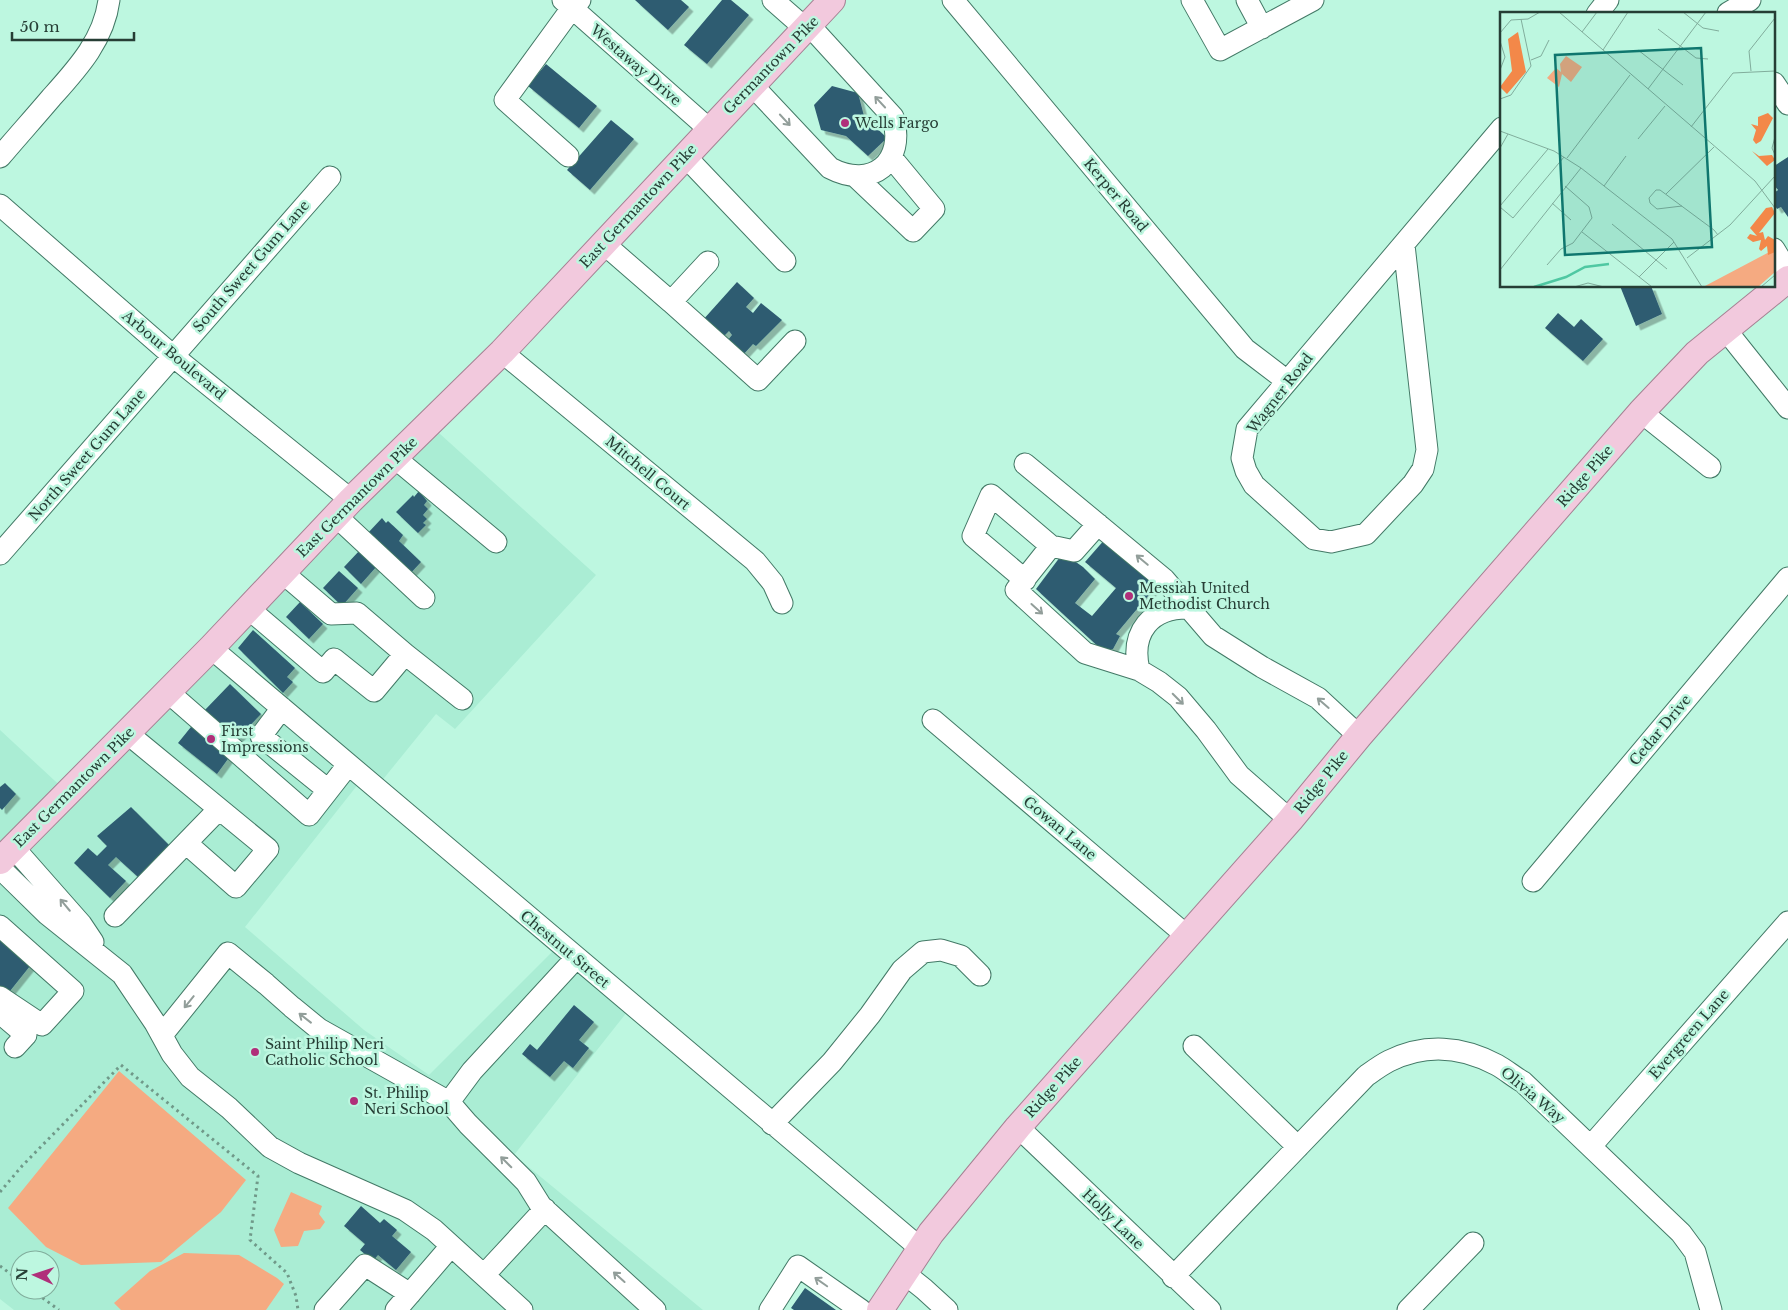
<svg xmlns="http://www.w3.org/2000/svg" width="1788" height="1310" viewBox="0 0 1788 1310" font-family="'Libre Baskerville',serif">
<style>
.built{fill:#aaedd4;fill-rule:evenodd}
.green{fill:#f5aa81}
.building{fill:#2e5c71;filter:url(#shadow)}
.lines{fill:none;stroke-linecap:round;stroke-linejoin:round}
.minor-casing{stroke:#437966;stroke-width:23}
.major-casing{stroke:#a58193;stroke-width:28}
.path{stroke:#709989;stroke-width:3;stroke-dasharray:2.5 4;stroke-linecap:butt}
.minor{stroke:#fff;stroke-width:21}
.major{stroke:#f2c9dd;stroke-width:26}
.oneway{stroke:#929e9a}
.poi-dot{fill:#b02f7a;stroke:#bdf7e0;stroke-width:2}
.labels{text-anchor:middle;stroke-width:5;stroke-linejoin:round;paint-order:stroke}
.street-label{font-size:14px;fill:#263e35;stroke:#bdf7e0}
.poi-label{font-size:14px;fill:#263e35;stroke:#bdf7e0;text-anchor:start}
.inset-river{fill:none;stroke:#4fc8a2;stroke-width:2.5}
.inset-road{fill:none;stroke:#81ad9c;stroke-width:1}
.view{fill:#0f766e;fill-opacity:0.15;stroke:#0f766e;stroke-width:2.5}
.inset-edge{fill:none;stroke:#263e35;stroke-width:2.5}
</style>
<defs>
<filter id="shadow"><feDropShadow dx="4.5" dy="4.5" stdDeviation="0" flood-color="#0004"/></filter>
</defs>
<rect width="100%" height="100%" fill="#bdf7e0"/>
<path class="built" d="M429 424 596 575 455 729 436 714 376 788 363 778 245 927 364 1030 429 1075 560 944 631 1007 514 1155 703 1310H14L0 1299V730L68 793ZM20 1260H50V1290H20Z"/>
<path class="green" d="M119 1071 246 1180 221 1212 161 1262 81 1265 46 1247 8 1208Z
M291 1192 322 1206 319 1214 325 1222 320 1229 304 1231 298 1246 281 1247 274 1230Z
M184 1253 239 1255 277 1278 284 1284 266 1310H121L114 1303 150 1271Z"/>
<path class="building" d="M635 0H681L689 7 668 30Z
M722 0H731L749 15 707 64 684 45Z
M546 64 597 106 579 128 528 86Z
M832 86 858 93 864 116 887 138 868 156 846 136 821 130 814 105Z
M611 120 634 139 590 190 567 170Z
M1788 157V217L1781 207 1777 209 1774 204 1776 201 1774 198V193L1778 190 1774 185V166Z
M737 282 754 298 746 307 753 313 761 303 782 320 756 346 753 344 742 356 727 341 732 335 729 331 720 340 702 321Z
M1620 286H1651L1662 314 1636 326Z
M1558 313 1574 327 1581 319 1603 339 1583 361 1545 328Z
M419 491 427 501 424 505 428 509 423 515 427 519 423 523 426 525 418 533 396 512 413 495 414 497Z
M382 518 386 523 388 521 403 535 399 541 421 562 408 576 367 534Z
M1106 538 1158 584 1116 634 1120 636 1113 649 1103 651 1036 589 1063 553 1083 567 1095 579 1075 603 1092 616 1116 588 1085 562Z
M360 550 377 566 361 584 344 567Z
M339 571 358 588 342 606 323 588Z
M300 602 323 624 309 639 286 617Z
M253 630 295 668 287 677 293 682 283 693 238 648Z
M230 684 261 714 236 740 203 712Z
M195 722 233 752 217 774 178 743Z
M5 783 16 794 2 810 0 808V787Z
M131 807 169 845 138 877 116 857 108 865 126 881 110 898 74 863 88 848 97 856 107 846 97 836Z
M0 939 30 966 6 996 0 990Z
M574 1005 594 1022 579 1040 589 1048 573 1068 564 1061 550 1077 522 1054 530 1044 537 1050Z
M361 1206 380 1223 384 1219 397 1230 392 1236 411 1252 396 1270 378 1255 373 1261 360 1250 365 1244 344 1226Z
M805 1288 836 1310H794L791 1308Z"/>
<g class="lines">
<defs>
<path id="minor" d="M563 0 709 129
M953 0 1245 349 1287 381
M1192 0 1220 50 1313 0
M1247 0 1262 28
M1728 13 1750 0
M1597 14 1608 0
M1774 83 1788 104
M752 85 830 168C872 190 906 162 893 117L809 25 798 22 773 0
M568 156 505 100 572 8 580 0
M685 156 785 261
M0 157C17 137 34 118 51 98 77 69 104 40 109 0
M856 177 913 231 934 209 891 157
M0 205 173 356 351 500
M603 243 671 302 708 262
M1404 245 1427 450 1423 469 1413 484 1366 534 1331 542 1314 539 1254 485 1246 471 1242 458 1247 429 1502 128
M1774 249 1788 272
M671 302 758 380 795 341
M1725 329 1788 408
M502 352 755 561 773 583 782 603
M1641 412 1710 467
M395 458 496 542
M1025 464 1164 579 1213 636 1262 667 1318 698 1359 736
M336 516 424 598
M1051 546 1016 590 1085 653 1139 670 1159 682 1178 697 1206 730 1239 775 1290 820
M0 554 330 177
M283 573 331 614 357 613 405 654
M1025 580 973 536 991 495 1051 546 1074 551 1098 524
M249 609 323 672 334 659 374 691 405 654 462 699
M211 648 920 1248
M1139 670C1130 632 1151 607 1189 608
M168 692 309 815 348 765
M282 708 261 736 328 790
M933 720 1187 936
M186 843 219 809
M14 848 81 924 93 942
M0 868 47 914 122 974 155 1023 172 1054 190 1077 229 1108 270 1147 299 1163 405 1210 434 1230 522 1310
M1533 881 1788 578
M115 916 186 843 236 887 268 849 127 733
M0 926 73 991 42 1025 0 997
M0 1013 26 1035 15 1047
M162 1035 228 953 266 984 292 1007 319 1029 449 1102 468 1124 526 1182 541 1206 655 1310
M1194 1046 1298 1147
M449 1102 472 1071 576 958
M772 1124 832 1062 870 1015 902 970 923 952 941 950 961 956 980 975
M1018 1127 1210 1310
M1591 1146 1788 922
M904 1273 924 1289 947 1310
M484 1275 545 1209
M1173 1277 1366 1076C1373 1071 1381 1065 1389 1061 1425 1043 1462 1046 1497 1065 1506 1070 1514 1077 1523 1082L1681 1233 1695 1252 1711 1310
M325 1310 365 1265 410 1294
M396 1310 451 1246
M770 1310 798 1266 861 1310
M1408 1310 1473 1243"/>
<path id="major" d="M0 861 211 648 351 500 502 352 832 0
M880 1310 931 1233 1018 1127 1290 820 1359 736 1641 412 1697 353 1788 279"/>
</defs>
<use href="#minor" class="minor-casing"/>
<use href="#major" class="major-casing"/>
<path class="path" d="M0 1192 22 1166 121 1065 258 1176 250 1240 287 1273 296 1296 298 1310
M0 1266 20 1281
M32 1290 59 1310"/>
<use href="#minor" class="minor"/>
<use href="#major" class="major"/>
</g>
<defs><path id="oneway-shaft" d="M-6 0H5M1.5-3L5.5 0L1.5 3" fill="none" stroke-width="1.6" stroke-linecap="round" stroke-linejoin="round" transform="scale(1.25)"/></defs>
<g class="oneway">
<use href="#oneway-shaft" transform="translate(880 102) rotate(-133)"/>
<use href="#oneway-shaft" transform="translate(785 120) rotate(47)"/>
<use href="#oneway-shaft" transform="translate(1142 560) rotate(-140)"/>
<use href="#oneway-shaft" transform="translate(1037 609) rotate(42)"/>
<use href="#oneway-shaft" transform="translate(1178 699) rotate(45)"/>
<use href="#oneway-shaft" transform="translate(1323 703) rotate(-139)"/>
<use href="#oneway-shaft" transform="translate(65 905) rotate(-130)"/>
<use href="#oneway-shaft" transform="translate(189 1002) rotate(129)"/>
<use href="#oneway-shaft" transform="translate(305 1018) rotate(-142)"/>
<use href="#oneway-shaft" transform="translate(506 1162) rotate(-135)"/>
<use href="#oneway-shaft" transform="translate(619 1277) rotate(-138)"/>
<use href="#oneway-shaft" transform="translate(821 1282) rotate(-145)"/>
</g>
<g class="poi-dot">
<circle cx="845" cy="123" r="5"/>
<circle cx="1129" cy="596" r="5"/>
<circle cx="211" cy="739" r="5"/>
<circle cx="255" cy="1052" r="5"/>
<circle cx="354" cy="1101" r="5"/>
</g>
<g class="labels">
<g class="street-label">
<text transform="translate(636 65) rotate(41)" y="5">Westaway Drive</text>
<text transform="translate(771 65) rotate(-46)" y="5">Germantown Pike</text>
<text transform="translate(1116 195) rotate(50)" y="5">Kerper Road</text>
<text transform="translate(638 206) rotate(-47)" y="5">East Germantown Pike</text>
<text transform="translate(251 266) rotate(-49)" y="5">South Sweet Gum Lane</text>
<text transform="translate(174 355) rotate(40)" y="5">Arbour Boulevard</text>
<text transform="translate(1280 393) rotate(-52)" y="5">Wagner Road</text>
<text transform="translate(87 455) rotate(-49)" y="5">North Sweet Gum Lane</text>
<text transform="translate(648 473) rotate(40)" y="5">Mitchell Court</text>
<text transform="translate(1585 476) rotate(-49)" y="5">Ridge Pike</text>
<text transform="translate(357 497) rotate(-45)" y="5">East Germantown Pike</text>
<text transform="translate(1660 730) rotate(-50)" y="5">Cedar Drive</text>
<text transform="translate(1321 782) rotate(-51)" y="5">Ridge Pike</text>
<text transform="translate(74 787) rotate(-45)" y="5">East Germantown Pike</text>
<text transform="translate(1060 828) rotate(40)" y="5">Gowan Lane</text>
<text transform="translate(565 949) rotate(40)" y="5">Chestnut Street</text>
<text transform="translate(1689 1034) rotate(-49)" y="5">Evergreen Lane</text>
<text transform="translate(1053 1087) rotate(-48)" y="5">Ridge Pike</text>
<text transform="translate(1533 1095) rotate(40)" y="5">Olivia Way</text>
<text transform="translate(1113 1219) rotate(44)" y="5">Holly Lane</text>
</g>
<g class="poi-label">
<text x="855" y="128">Wells Fargo</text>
<text x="1139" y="593">Messiah United<tspan x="1139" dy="16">Methodist Church</tspan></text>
<text x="221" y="736">First<tspan x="221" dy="16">Impressions</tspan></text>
<text x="265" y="1049">Saint Philip Neri<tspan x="265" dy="16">Catholic School</tspan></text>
<text x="364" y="1098">St. Philip<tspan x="364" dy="16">Neri School</tspan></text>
</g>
</g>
<g transform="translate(1500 12)">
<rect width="275" height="275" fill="#bdf7e0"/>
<path d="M66 44 82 55 71 70 62 62 59 75 47 66 56 56 61 60 60 52ZM275 237V260L258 275 205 274Z" fill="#f5aa81"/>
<path d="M18 20 26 60 7 82 0 75 12 59 8 27ZM268 101 273 106 261 129 256 132 253 128 256 118 251 112 258 114V105ZM252 139 259 144 272 143 275 148 267 154ZM272 195 275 201 259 221 263 220 265 228 268 224 275 228V240L268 243 267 234 261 239 259 237 261 228 253 230 247 226 250 222 257 224 250 216 266 196Z" fill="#f38849"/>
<path class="inset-river" d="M34 275 66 265 85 255 109 252"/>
<path class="inset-road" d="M59 0 255 169 275 196M183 0 203 16 219 19M158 17 196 46 208 47M82 20 97 0M0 21 11 8 28 7 40 0M0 29 5 45 0 58M103 38 128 0M138 38 183 73M31 48 41 44 49 28M251 59 249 39 275 6M148 77 206 0M0 87 11 83 31 54 21 7M191 115 233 61 275 59M0 119 54 139 81 156 172 227 202 275M275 125 272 136 275 143M138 127 165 94M0 136 8 122M67 146 130 63M104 174 126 144M166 182 214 135M52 191 71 208M0 194 48 137M182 194 157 197 150 191 149 186 156 178H160L214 218 218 223M0 195 13 206 64 145M112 212 167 257M82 220 152 275M187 246 230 213 275 164M47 253 61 237 73 231 92 206 89 195 65 174M0 258 81 156M139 265 174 230M74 275 88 271 104 275M261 275 275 263"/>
<path class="view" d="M201 36 212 235 65 243 55 43Z"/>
<rect width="275" height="275" class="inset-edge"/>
</g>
<g transform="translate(35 1275) rotate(273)"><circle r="24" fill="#bdf7e0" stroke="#81ad9c"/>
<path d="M0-4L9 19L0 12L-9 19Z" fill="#b02f7a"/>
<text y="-8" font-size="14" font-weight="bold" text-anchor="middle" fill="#263e35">N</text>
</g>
<path d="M12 32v8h122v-8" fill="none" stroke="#263e35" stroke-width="2.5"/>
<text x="20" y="32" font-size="15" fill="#263e35" stroke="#bdf7e0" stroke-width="4" paint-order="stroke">50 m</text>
</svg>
